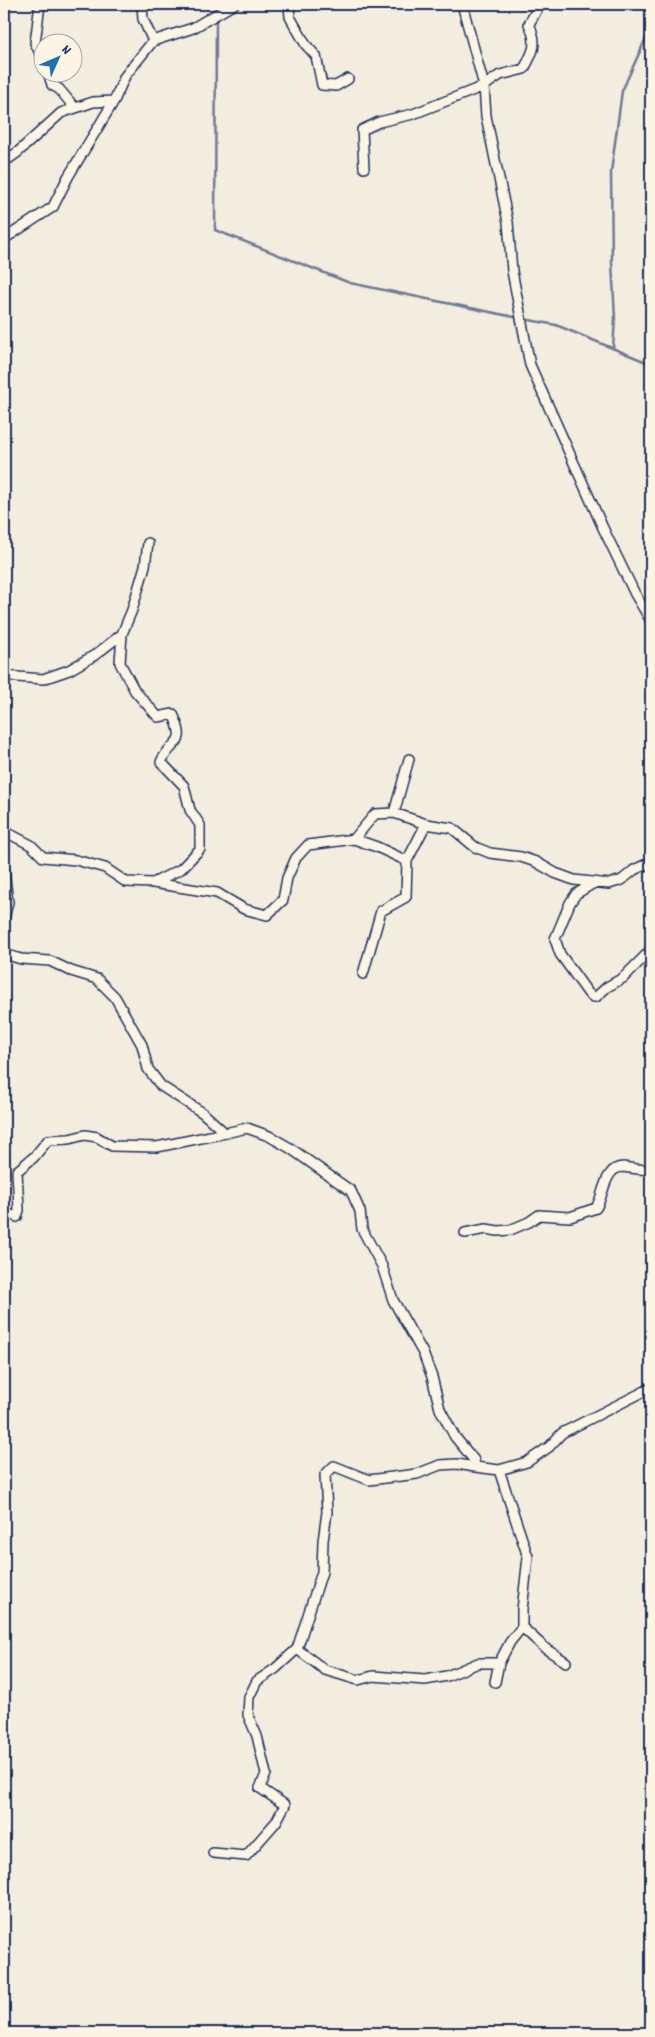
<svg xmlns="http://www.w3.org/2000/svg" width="655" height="2037" viewBox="0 0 655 2037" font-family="Dekko,sans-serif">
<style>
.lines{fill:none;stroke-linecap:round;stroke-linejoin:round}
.stream{stroke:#707a91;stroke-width:2.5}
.street-casing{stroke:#1b2f5e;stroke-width:12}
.street{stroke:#fcf5e5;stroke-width:9}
</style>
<rect width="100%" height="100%" fill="#f3ede0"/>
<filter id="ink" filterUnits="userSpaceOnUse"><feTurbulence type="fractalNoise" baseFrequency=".02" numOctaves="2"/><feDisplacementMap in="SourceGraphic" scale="10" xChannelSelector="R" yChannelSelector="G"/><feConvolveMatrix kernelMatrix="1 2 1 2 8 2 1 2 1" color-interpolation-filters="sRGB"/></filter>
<g filter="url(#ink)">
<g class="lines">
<path class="stream" d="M216 12V4
M216 18 215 230 350 283 519 318
M524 319 556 325 651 364
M613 348 615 319 612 262 611 172 622 91 651 27"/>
<defs>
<path id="street" d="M40 4 35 43 42 57
M142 4 143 19 153 41
M289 4 290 17 306 45 316 56 322 85 336 86 348 79
M462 4 484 86 486 116 508 222 512 271 530 365 603 528 635 594 651 621
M48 72 52 85 59 89 75 108
M4 162 18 152 61 113 93 102 114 101
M364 168 362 130 379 122 413 114 484 86 500 75 524 69C534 51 538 43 529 24L540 4
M4 239 53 207 68 177 114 101 125 76 153 41 193 28 234 4
M122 634 120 663 135 691 158 717 173 714C188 747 173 737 161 762L184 786 190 810 200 825V849L181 869 153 883
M4 676 43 679 69 670 95 655 122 634 132 610 145 566 148 543
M394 813 426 824 452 828 475 847 490 853 521 857 536 862 555 873 574 880 609 884 622 880 634 870 651 862
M4 831 31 845 43 857 76 860 105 868 126 882 153 883 217 893 244 909 267 915 283 900 287 878 296 858 308 845 354 839 375 814 394 813 409 759
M354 839 377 847 407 861 406 897 381 911 363 974
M407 861 426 824
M4 871 8 902 4 919
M594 883 576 894 570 903 555 939 560 954 588 993 593 997H596L607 987 623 978 651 950
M4 954 21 959 50 961 71 971 97 979 115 997 142 1045 148 1069 161 1086 203 1113 225 1133 247 1128 269 1136 290 1148 351 1191 360 1211 362 1229 382 1266 393 1300 423 1353 432 1377 440 1409 455 1437 474 1460 475 1467 499 1470 527 1462 549 1447 562 1433 651 1388
M4 1213 17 1217 19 1210 17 1171 34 1157 48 1140 69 1139 85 1135 97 1137 112 1146 157 1147 225 1133
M465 1233 486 1229 498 1231 510 1230 529 1222 539 1215 570 1217 596 1208C604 1196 604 1167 623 1167 632 1168 642 1171 651 1169
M499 1470 528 1557 522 1610V1627
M297 1649 325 1670 358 1680 373 1676 425 1680 447 1676 478 1663H499L510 1642 522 1627 546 1649 566 1662
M495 1682 499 1663
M213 1853 246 1856 276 1822 285 1805 260 1788 266 1774 257 1736 248 1715 249 1697 257 1681 275 1669 297 1649 322 1572 323 1541 327 1512 325 1475 334 1466 369 1480 417 1474 440 1465 457 1464 475 1467"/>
</defs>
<use href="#street" class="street-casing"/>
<use href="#street" class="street"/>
</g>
</g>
<rect width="655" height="2037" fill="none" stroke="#fcf5e5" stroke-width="20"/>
<rect x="10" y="10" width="635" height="2017" fill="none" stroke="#1b2f5e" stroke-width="2" filter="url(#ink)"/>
<g transform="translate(58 58) rotate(45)"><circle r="24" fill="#fcf5e5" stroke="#a2a6af"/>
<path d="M0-4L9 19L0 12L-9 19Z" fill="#1f6fb2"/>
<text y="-8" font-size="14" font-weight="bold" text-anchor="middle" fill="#1b2f5e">N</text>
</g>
</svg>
